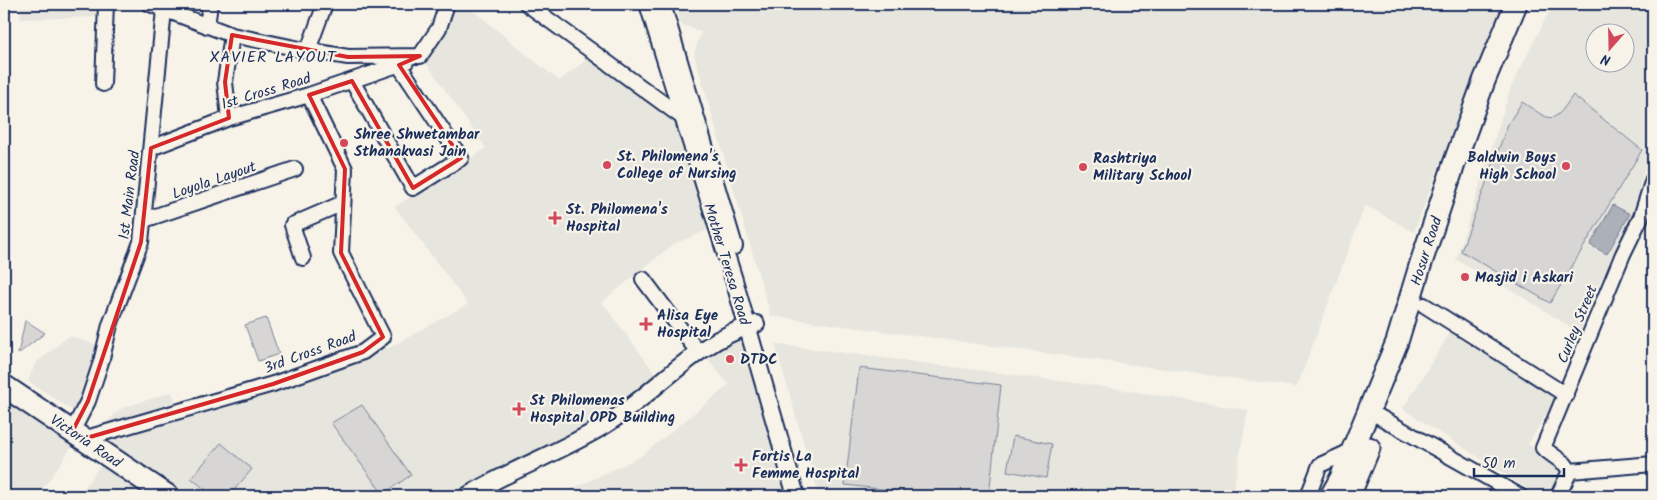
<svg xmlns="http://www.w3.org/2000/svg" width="1657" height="500" viewBox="0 0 1657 500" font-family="Kalam,sans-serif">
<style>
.built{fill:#e6e5de;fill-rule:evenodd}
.green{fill:#d7d6d4;stroke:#798299}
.water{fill:#acb0b9;stroke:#727c95}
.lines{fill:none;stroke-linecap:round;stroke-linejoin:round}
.minor-casing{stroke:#1b2f5e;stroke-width:18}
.tertiary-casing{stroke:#1b2f5e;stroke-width:20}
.primary-casing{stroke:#1b2f5e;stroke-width:25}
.minor{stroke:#f7f3e8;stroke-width:14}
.tertiary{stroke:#f7f3e8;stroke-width:16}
.primary{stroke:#f7f3e8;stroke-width:21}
.marked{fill:none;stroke:#d62828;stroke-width:4;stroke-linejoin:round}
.poi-dot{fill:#d1495b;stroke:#f7f3e8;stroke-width:2}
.labels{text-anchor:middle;stroke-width:4.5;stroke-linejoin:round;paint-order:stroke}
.street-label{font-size:15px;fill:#1b2f5e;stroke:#f7f3e8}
.poi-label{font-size:15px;font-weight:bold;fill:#1b2f5e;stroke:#f7f3e8;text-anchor:start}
.neighbourhood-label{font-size:16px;letter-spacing:1px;fill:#1b2f5e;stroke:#f7f3e8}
</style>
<rect width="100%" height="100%" fill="#f7f3e8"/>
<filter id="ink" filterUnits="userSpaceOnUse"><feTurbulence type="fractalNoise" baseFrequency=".02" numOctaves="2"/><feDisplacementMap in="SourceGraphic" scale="10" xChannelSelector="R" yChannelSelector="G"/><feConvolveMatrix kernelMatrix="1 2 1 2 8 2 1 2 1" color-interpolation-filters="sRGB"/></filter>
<g filter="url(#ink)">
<path class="built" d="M21 4H107L105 17 20 19Z
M451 4H465L559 81 589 58 679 125 710 229 673 244 602 302 657 376 568 440 485 477 456 496H190L101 438 382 342 387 349 468 304 395 207 486 148 422 57Z
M674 4H1509L1468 90 1414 232 1365 205 1297 387 771 316 694 54 701 32 681 24Z
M1553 4H1653V157L1644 170 1634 211 1597 288 1580 333 1518 294 1456 260 1511 87ZM1594 32H1624V62H1594Z
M742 332 750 368 786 496H557L640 457 729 385 705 355Z
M1450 333 1556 399 1528 444 1567 473 1553 496H1539L1403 409Z
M69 336 96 345 91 383 78 414 28 381 35 364Z
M775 344 1106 387 1248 410 1232 496H819Z
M172 392 178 409 95 433 122 408Z
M4 400 73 445 38 496H4Z
M101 464 149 496H79Z"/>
<path class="green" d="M1573 95 1642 150 1550 303 1461 251 1508 124 1522 102C1552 121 1552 127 1573 95Z
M266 318 279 354 258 361 245 325Z
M26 321 45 333 18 354 25 321Z
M859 368 1001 385 989 496H942L845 485Z
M362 405 411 475 383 494 331 423Z
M1013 436 1052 444 1046 478 1007 471Z
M221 443 252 469 229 496H213L191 478Z"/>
<path class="water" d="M1613 205 1630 214 1607 254 1590 245Z"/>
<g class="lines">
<defs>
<path id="minor" d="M150 4 232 35 300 49 348 57 420 56 439 28 447 4
M527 4 682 117
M207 26 210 4
M308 50 325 4
M352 81 413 188 461 158 399 65
M103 84 106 4
M229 118 225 82 232 35
M151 148 229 118 309 95 406 62
M144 220 295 169
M303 258 292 225 343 203
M643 279 698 352
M1424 305 1566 395
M1369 411 1520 496
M72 432 88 401 101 362 110 325 141 242 164 10
M83 439 273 384 363 352 383 337 341 253 345 169 309 95
M1570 471 1565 464 1543 448 1623 254 1641 217 1653 179
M1570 471 1653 464
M1308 496 1320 465 1353 450
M1558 496 1570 471"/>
<path id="tertiary" d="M648 4 734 280 796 496
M662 4 734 246
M467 496C512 469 561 452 605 425 656 393 696 340 756 324"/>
<path id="primary" d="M4 386 168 496
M1331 496 1341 478 1397 342 1420 266 1454 164 1484 81 1516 4
M1349 496 1369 448"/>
</defs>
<use href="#minor" class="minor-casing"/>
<use href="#tertiary" class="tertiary-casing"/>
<use href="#primary" class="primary-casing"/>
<use href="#minor" class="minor"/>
<use href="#tertiary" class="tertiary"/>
<use href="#primary" class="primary"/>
</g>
</g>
<path class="marked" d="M232 35 348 57 420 56 399 65 461 158 413 188 352 81 309 95 345 169 341 253 383 337 363 352 273 384 83 439 72 432 88 401 141 242 151 148 229 118 225 82Z"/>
<g class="poi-dot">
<circle cx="344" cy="143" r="5"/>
<circle cx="607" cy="165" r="5"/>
<circle cx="1566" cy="166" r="5"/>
<circle cx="1083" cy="167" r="5"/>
<path d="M552.5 210.5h5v5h5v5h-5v5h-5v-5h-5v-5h5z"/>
<circle cx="1465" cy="277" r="5"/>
<path d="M643.5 316.5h5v5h5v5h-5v5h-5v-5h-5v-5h5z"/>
<circle cx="730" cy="359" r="5"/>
<path d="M516.5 401.5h5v5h5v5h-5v5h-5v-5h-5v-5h5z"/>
<path d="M738.5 457.5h5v5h5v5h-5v5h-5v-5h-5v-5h5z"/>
</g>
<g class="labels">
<g class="street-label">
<text transform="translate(266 91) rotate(-17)" y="5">1st Cross Road</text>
<text transform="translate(214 180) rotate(-19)" y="5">Loyola Layout</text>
<text transform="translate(129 195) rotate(-83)" y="5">1st Main Road</text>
<text transform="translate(1426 251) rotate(-72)" y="5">Hosur Road</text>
<text transform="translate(727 264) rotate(73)" y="5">Mother Teresa Road</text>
<text transform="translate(1577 324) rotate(-68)" y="5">Curley Street</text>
<text transform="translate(310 352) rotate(-20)" y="5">3rd Cross Road</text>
<text transform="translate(86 441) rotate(34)" y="5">Victoria Road</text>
</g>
<g class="poi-label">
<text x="354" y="139">Shree Shwetambar<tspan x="354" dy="17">Sthanakvasi Jain</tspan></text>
<text x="617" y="161">St. Philomena's<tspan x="617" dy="17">College of Nursing</tspan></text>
<text x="1556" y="162" text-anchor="end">Baldwin Boys<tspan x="1556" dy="17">High School</tspan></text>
<text x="1093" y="163">Rashtriya<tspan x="1093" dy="17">Military School</tspan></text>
<text x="566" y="214">St. Philomena's<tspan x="566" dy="17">Hospital</tspan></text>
<text x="1475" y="282">Masjid i Askari</text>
<text x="657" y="320">Alisa Eye<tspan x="657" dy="17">Hospital</tspan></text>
<text x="740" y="364">DTDC</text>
<text x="530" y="405">St Philomenas<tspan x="530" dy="17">Hospital OPD Building</tspan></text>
<text x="752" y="461">Fortis La<tspan x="752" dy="17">Femme Hospital</tspan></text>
</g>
<g class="neighbourhood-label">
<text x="273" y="62">XAVIER LAYOUT</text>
</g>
</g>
<rect width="1657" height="500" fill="none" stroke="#f7f3e8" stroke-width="20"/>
<rect x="10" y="10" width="1637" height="480" fill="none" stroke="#1b2f5e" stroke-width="2" filter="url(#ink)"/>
<g transform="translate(1610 48) rotate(200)"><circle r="24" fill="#f7f3e8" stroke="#9fa5b1"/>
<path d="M0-4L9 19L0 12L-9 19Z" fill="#d1495b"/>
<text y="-8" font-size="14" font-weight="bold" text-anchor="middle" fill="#1b2f5e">N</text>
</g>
<path d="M1474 468v8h90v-8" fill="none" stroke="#1b2f5e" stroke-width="2.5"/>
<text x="1482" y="468" font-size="15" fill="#1b2f5e" stroke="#f7f3e8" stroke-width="4" paint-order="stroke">50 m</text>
</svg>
